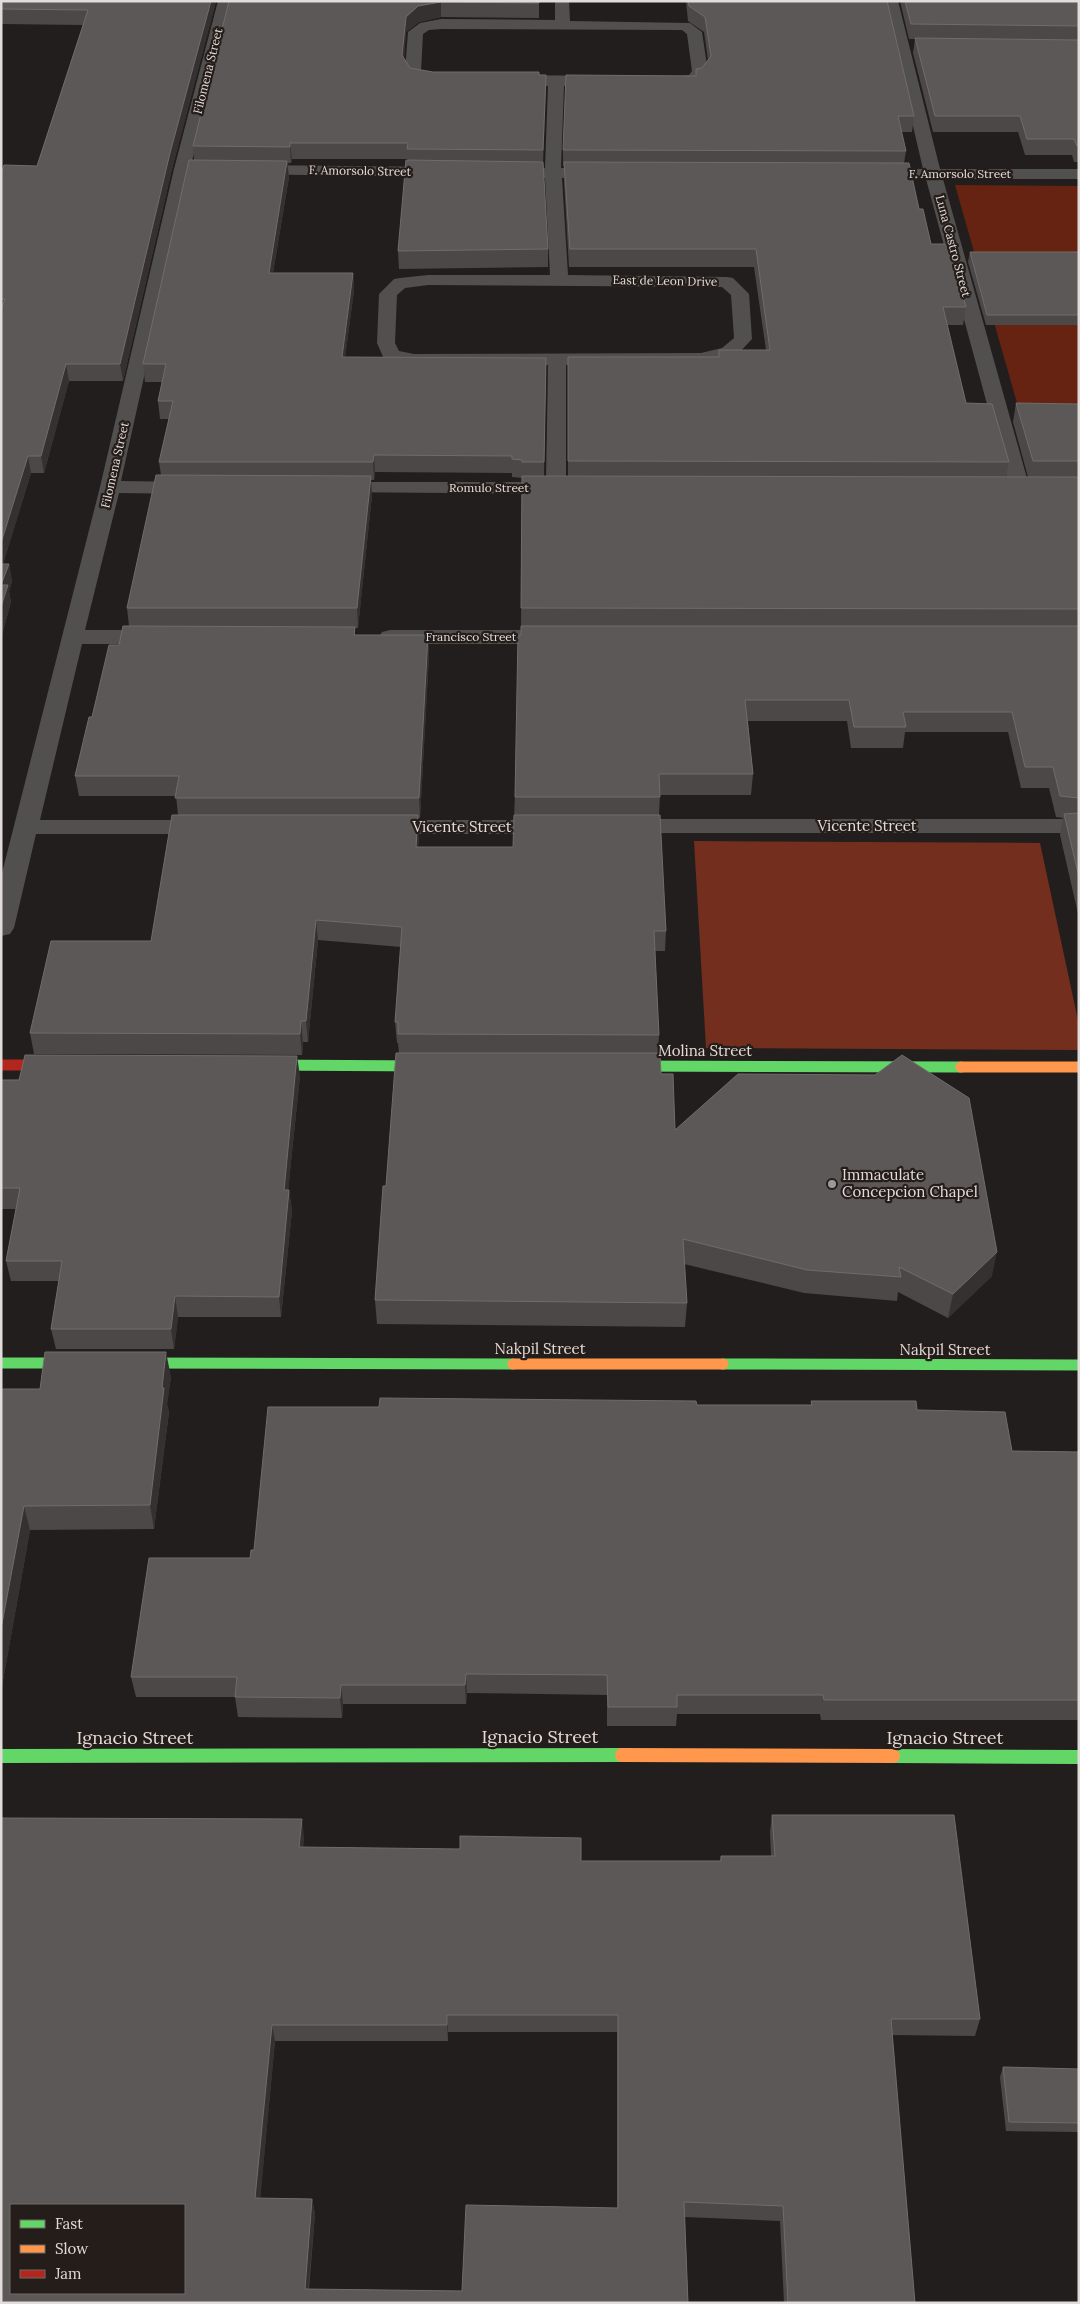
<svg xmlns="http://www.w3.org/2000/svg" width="1080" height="2304" viewBox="0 0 1080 2304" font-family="Lora,serif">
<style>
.green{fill:#662312}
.forest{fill:#732e1e}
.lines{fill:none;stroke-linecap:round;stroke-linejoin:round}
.street{fill:#52504f;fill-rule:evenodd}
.fast-far1{stroke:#63d668;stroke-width:11}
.fast{stroke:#63d668;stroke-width:14}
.slow-far1{stroke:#ff974d;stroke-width:11}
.slow{stroke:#ff974d;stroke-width:14}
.jam{stroke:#b3261e;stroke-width:11}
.wall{fill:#4c4847;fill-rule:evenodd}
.shaded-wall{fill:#353130}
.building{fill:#5c5857;stroke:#716c6b;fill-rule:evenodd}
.poi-dot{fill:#9e9997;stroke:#251d1a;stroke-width:2}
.labels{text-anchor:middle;stroke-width:4.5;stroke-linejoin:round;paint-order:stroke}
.far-street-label{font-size:12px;fill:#e1dbd9;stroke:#251d1a}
.street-label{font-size:15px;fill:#e1dbd9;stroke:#251d1a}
.poi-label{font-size:15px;fill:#e1dbd9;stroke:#251d1a;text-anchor:start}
.near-street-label{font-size:18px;fill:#e1dbd9;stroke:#251d1a}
</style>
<rect width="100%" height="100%" fill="#221e1d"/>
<path class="green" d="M955 185 1079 186V417H1021Z"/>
<path class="forest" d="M694 841 1040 843 1079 1025V1050L706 1048Z"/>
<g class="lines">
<path class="street" d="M218 1H232L190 169 121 481 191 482 198 484 201 488 198 492 191 494 119 493 85 630H157L165 632 168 637 165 642 157 644H82L40 820H207L215 822 219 827 215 832 207 834H36L14 928 10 934 1 936V877L100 487 174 169Z
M555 1H569L570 21 690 23 702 32 708 72 700 82 677 86H564L561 168H600L606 169 608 173 606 177 600 178H562L568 275 727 277 733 278 749 294 752 339 736 356 701 365H566V485L568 488 565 492 558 494 327 492 324 488 327 484 334 482H546L548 365 414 366 384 359 377 343 379 294 394 279 400 278 428 275H550L545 178H506L500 177 498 173 500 169 506 168H545L548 86H434L411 82 405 71 408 32 420 23 441 19 555 20ZM441 29 682 30 687 34 692 71 689 75 677 76 423 75 421 71 423 34 429 30ZM428 285 722 287 731 295 734 338 722 348 701 353 414 354 399 351 395 343 397 295 405 288Z
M884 1H898L940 169H1079V179H943L1030 489 1027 493 1020 495 1013 493 1010 489 926 179H873L867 178 865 174 867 170 873 169H923Z
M251 165 443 167 449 168 451 172 449 176 443 177 245 174 243 170 245 166Z
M390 630H555L563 632 566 637 563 642 555 644H390L382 642 379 637 382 632Z
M623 819H1079V833H623L615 831 611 826 615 821Z
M380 820H552L560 822 564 827 560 832 552 834H380L372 832 368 827 372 822Z"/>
<path class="fast-far1" d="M260 1065 432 1066
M623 1066 961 1067
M1 1363H80
M130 1363 513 1364
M723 1364 1079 1365"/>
<path class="fast" d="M1 1756 622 1755
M893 1756 1079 1757"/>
<path class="slow-far1" d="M961 1067H1079
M513 1364H723"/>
<path class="slow" d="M622 1755 893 1756"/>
<path class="jam" d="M1 1065H60"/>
</g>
<path class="wall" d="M1 1H216L172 169 123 381H69L44 473H31L3 564H9L12 582 9 591 11 602 1 638V173L37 166 83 25 1 24Z
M229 1H539V18L441 17 419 22 406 32 404 58 410 68 433 72 546 75 543 163 548 249V267L399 269 398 251 408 159H292L291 163H288L289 177 273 273H353L354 290 345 357 546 358 544 476H568V357H718L719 350H766L754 267H569L564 180V166H563V150L695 76 696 69 702 68 708 60 704 32 688 21 686 1H887L914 116 912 132H901L906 151 904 163 931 244 966 307 963 325H947L966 403 1009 462 1006 477H1028L1013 422 1016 403 1079 404V918L1060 835 1063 818 1056 817 1049 788H1021L1008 732H905L903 748H851L847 721H748L753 774 751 795H660L659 815 666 931 665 951H655L659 1035 658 1053 661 1074 675 1130 992 1276 948 1318 898 1292 897 1301 804 1293 684 1264 687 1303 685 1327 377 1324 375 1300 399 1053 398 1043H397L395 1022 401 947 318 940 308 1042H303L302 1055 34 1054 30 1033 151 941 178 815 176 796H79L75 776 92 717 119 645 129 626 127 608 161 475 159 462 169 419H160L158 401 162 382H145L143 364 194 160 193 146ZM375 472 512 473V477L522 478 521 626 513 847H418L419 836 418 818H420L429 655 428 635H355V628H358L372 495 371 480H374Z
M900 1H1079V162H1074L1072 155H1025L1018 132H933L913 53 915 39H909Z
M970 252H1079V325H986L968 262Z
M300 1076 288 1190H289L292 1211 281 1317H178L174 1349H56L51 1329 59 1281H11L6 1261 16 1209H1V1080Z
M171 1377 167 1404 169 1412 154 1529 30 1530 2 1686H1V1389H40Z
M811 1401 917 1410 1012 1451 1079 1452V1720H821L820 1714H677L676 1726H607V1695L467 1693 466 1704H343L342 1718 238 1717 235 1697H136L131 1677 250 1558 254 1550 379 1407 811 1405Z
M772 1815 980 2019 975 2036 892 2035 915 2303H784L780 2221 685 2217 688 2303H1L304 1837 303 1847 581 1861H720L721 1856H771L770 1832ZM448 2032H617V2208L462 2291 309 2289 315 2214 312 2199 260 2198 275 2041H448Z
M1003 2067 1079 2069V2132L1006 2131 1000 2077Z"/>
<path class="shaded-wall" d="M211 1H216L172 169 123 381 120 364 170 153Z
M441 2V17L419 22 406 32 403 71 402 55 406 17 418 6Z
M546 75V91L543 166V150Z
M290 143 292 159 291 163 290 147Z
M287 161 289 177 270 290 269 273Z
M353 273 354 290 343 374 342 357Z
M66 364 69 381 44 473 41 456Z
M374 455 375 472 374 480 373 462Z
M28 456 31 473 1 571V543Z
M371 476 372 495 358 628 357 608Z
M9 564 12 582 9 591 11 602 1 638V585Z
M428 635 429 655 420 818 419 798Z
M418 815 419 836 417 867 416 847Z
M316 920 318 940 308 1042 306 1021Z
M301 1021 303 1042 302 1055 300 1034Z
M297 1056 300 1076 286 1211 284 1190Z
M289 1190 292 1211 281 1317 279 1297Z
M997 1252 992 1276 948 1318 953 1294Z
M175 1296 178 1317 174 1349 171 1329Z
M166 1352 171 1377 167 1404 169 1412 154 1529 150 1505 162 1388Z
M24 1506 30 1530 2 1686 1 1682V1629Z
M466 1674 467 1693 466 1704 465 1685Z
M341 1685 343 1704 342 1718 340 1698Z
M302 1819 304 1837 302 1864 299 1847Z
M447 2015 448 2032V2041L447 2025Z
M272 2025 275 2041 259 2213 255 2198Z
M312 2199 315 2214 307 2303 305 2289Z"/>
<path class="building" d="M1 1H211L170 153 120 364H66L41 456H28L1 543V309L5 299H1V173L4 165 37 166 88 10 1 9Z
M229 1H539V3L441 2 418 6 406 17 402 55 410 68 433 72H539V75H546L543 150 407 149 408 143H290V147L193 146Z
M688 1H887L914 116H898L906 151 563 150 566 75 696 76V69L702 68 711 56 705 17 689 6Z
M905 1H1079V26L911 24Z
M915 38 1079 40V146H1077L1074 139H1027L1020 116H935Z
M189 160 287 161 269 273H353L342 357 546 358 544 462H522V460L512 459V456L374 455 373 462H159L173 401H158L166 364H143Z
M406 160 543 162 548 249 398 251Z
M564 162 909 163 919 209H923L931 244H949L966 307H943L966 403 992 404 1009 462 568 461V357H719V350H770L756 249H570Z
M970 252H1079V315H987Z
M1016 403 1079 404V461H1033Z
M156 475 371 476 357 608H127Z
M522 476 1079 477V609L521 608Z
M1 564H9L1 585H8L1 607Z
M123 626 355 627 354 635H428L419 798H175L179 776H75L89 717H92L109 645H119Z
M521 626H1079V798L1060 796 1053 767H1025L1012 712H903L906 727H854L849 700H745L753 774H659L660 797H515L518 635H521Z
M1079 813V877L1064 814Z
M172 815H418L416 847H513L514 815H660L666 931H654L659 1035 398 1034V1022H395L402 927 316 920 306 1021H301L300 1034 30 1033 51 941H151Z
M396 1053H660L661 1074H673L675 1130 738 1074 875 1075 902 1055 969 1098 997 1252 953 1294 899 1267 901 1277 807 1270 683 1239 687 1303 375 1300 383 1186H386Z
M25 1055 297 1056 284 1190H289L279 1297 175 1296 171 1329H51L62 1261H6L20 1188H1V1080H19Z
M45 1352H166L162 1388H164L150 1505 24 1506 1 1629V1389H40Z
M380 1398 696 1401 697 1405H812L811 1401H916L917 1410 1005 1412 1012 1451 1079 1452V1700H824L823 1695H677V1707H608L607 1675 466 1674 465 1685H341L340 1698 235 1697 237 1677H131L149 1558H250L251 1550H254L268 1407H379Z
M772 1815H954L980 2019H891L915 2303H788L783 2206 684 2202 688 2303H1V1818L302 1819 299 1847 460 1849V1836L581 1838V1861H721V1856H775ZM447 2015H618V2208L466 2205 462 2291 305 2289 312 2199 255 2198 272 2025H447ZM11 2205H184V2293H11Z
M1003 2067 1079 2069V2123L1009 2122Z"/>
<circle class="poi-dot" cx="832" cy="1184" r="5"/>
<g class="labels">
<g class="far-street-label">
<text transform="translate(208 71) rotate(-76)" y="4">Filomena Street</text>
<text transform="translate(360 171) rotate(1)" y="4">F. Amorsolo Street</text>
<text x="960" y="178">F. Amorsolo Street</text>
<text transform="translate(953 246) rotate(75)" y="4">Luna Castro Street</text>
<text transform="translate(665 281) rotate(1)" y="4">East de Leon Drive</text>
<text transform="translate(115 465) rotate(-77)" y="4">Filomena Street</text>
<text x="489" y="492">Romulo Street</text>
<text x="471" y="641">Francisco Street</text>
</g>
<g class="street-label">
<text x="867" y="831">Vicente Street</text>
<text x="462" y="832">Vicente Street</text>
<text x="705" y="1056">Molina Street</text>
<text x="540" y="1354">Nakpil Street</text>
<text x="945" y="1355">Nakpil Street</text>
</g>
<g class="poi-label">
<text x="842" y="1180">Immaculate<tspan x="842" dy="17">Concepcion Chapel</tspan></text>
</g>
<g class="near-street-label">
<text x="540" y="1743">Ignacio Street</text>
<text x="135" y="1744">Ignacio Street</text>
<text x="945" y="1744">Ignacio Street</text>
</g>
</g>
<rect width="1080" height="2304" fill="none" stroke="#e1dbd9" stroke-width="5"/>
<rect x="10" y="2204" width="175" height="90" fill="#251d1a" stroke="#706966"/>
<rect x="20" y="2220" width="25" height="8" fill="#63d668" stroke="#706966"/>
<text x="55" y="2229" font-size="15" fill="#e1dbd9">Fast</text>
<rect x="20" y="2245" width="25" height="8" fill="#ff974d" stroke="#706966"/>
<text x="55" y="2254" font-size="15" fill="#e1dbd9">Slow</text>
<rect x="20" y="2270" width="25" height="8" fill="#b3261e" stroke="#706966"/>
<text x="55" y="2279" font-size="15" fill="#e1dbd9">Jam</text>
</svg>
